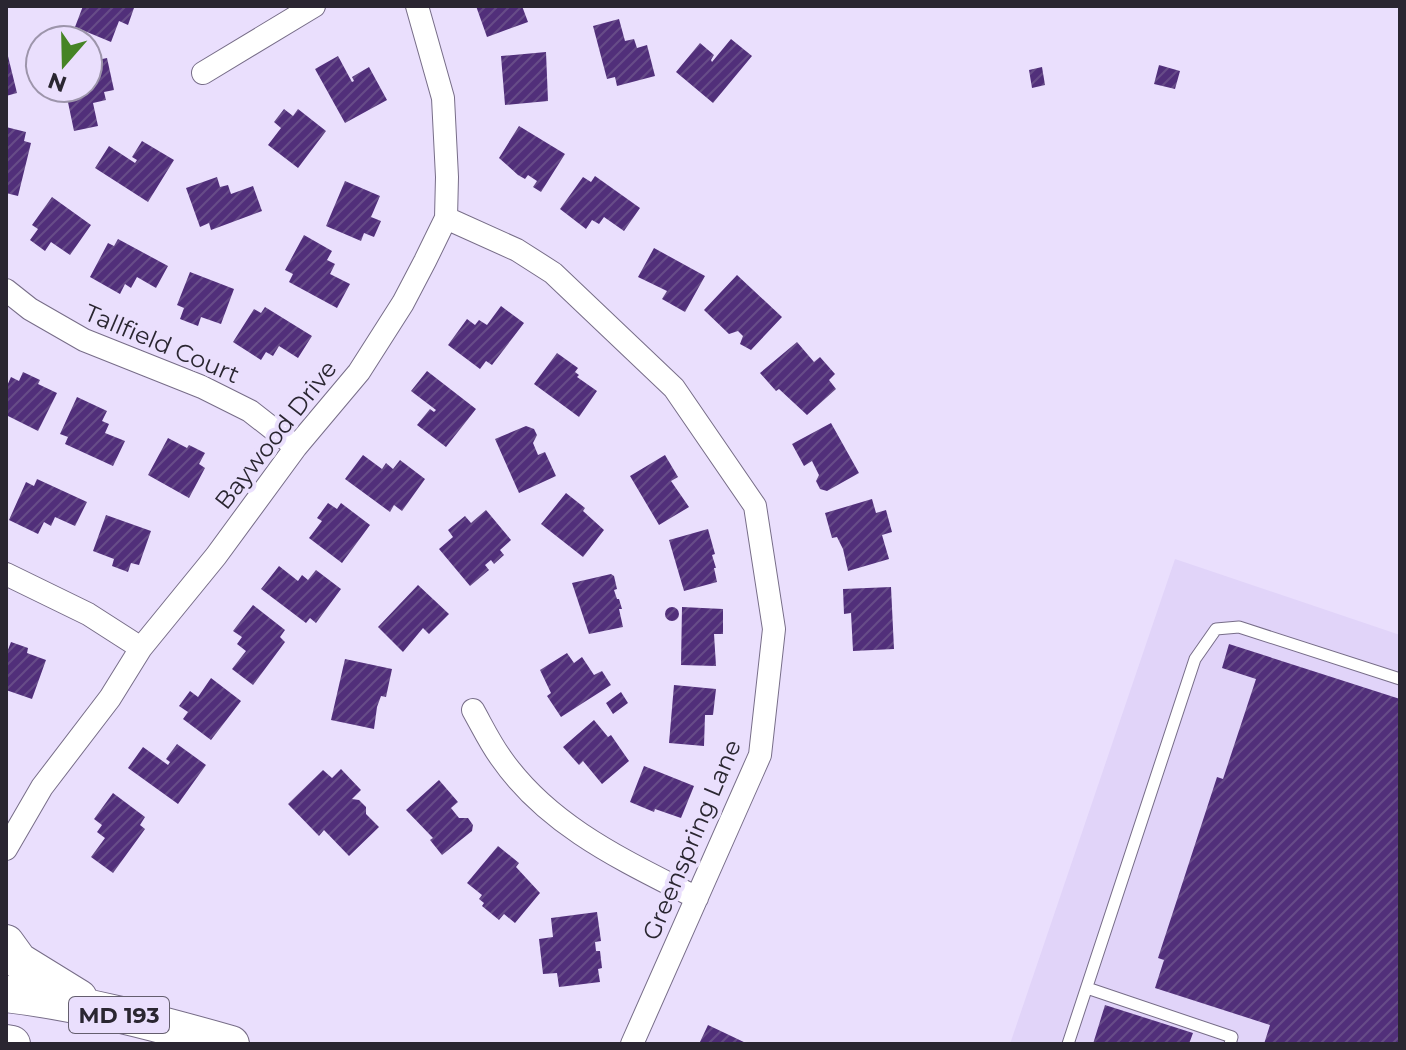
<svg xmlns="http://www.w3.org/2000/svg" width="1406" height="1050" viewBox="0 0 1406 1050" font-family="Montserrat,sans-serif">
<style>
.built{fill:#e1d4f9}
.building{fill:url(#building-hatch)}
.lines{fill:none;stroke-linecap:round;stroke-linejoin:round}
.lane-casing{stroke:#776d88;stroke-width:13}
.street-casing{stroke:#776d88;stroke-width:24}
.primary-casing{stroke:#776d88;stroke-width:38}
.lane{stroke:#fff;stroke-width:11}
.street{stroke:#fff;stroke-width:22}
.primary{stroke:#fff;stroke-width:36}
.labels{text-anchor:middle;stroke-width:8;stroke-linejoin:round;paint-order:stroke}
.shield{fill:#eadffd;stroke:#645e6e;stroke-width:2}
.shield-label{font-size:22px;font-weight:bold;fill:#2a2631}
.street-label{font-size:24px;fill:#2a2631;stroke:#eadffd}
</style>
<defs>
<pattern id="building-hatch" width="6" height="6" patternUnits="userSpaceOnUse" patternTransform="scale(2)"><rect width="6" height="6" fill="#512f7a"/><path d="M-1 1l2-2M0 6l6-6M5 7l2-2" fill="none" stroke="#674c88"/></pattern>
</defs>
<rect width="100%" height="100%" fill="#eadffd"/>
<path class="built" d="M1175 559 1400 635V1044H1010Z"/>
<path class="building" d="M83 6H129L134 8 128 25 119 21 111 42 75 27Z
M476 6H522L528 22 487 37Z
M619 19 625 41 634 39 637 48 647 45 655 76 617 86 615 77 607 79 593 26Z
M731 39 752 56 713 103 676 72 700 43 714 55 711 60 712 62Z
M6 48 17 93 6 96Z
M546 52 548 101 505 105 501 56Z
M338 56 352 82 354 81 352 77 369 67 387 100 345 123 315 69Z
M107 58 114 90 104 92 106 100 93 103 98 126 74 131 65 88H88V62Z
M1159 65 1180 71 1175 89 1154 84Z
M1042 67 1045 85 1032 88 1029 70Z
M284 109 293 116 298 109 326 131 298 168 268 145 281 128 274 122Z
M519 126 565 154 541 192 533 187 537 181 528 175 525 179 518 175 499 158Z
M6 127 26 132 24 141 31 143 18 196 6 193Z
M142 141 174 160 148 202 95 168 109 146 135 163 137 160 132 157Z
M595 176 640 208 624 231 604 217 599 224 592 220 586 229 560 209 583 177 591 182Z
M217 177 220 187 228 185 231 194 253 186 262 211 211 230 209 223 200 227 186 188Z
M345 181 380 196 371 217 381 221 374 237 364 233 361 241 326 226Z
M52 197 91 225 70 255 51 242 45 251 30 240 38 229 32 225Z
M304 235 332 251 327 260 335 264 330 274 350 284 337 308 289 282 293 274 285 270Z
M118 239 168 266 156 288 137 277 131 288 125 284 120 294 90 277 108 243 114 246Z
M654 248 705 276 685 312 662 299 667 291 638 277Z
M190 272 234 289 221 324 201 317 198 326 180 319 184 308 177 305Z
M737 275 782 317 751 350 740 344 743 336 738 331 729 334 704 310Z
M501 306 524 323 492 365 486 361 480 369 448 345 467 319 475 325 479 320 487 325Z
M265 307 312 336 298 358 279 346 273 356 266 352 261 360 233 342 254 309 261 313Z
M797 342 814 362 820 357 835 374 829 380 836 389 807 415 779 389 776 391 760 373Z
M557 353 578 368 575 372 579 375 577 377 597 391 579 417 534 384Z
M427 371 476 409 446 447 417 425 430 409 434 412 436 410 411 391Z
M23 372 40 380 38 384 57 393 38 431 6 415V388L11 377 19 381Z
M77 397 107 411 102 421 109 424 105 433 125 441 113 466 65 444 68 437 60 434Z
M831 423 859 473 827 491 820 489 816 481 819 475 812 461 804 466 792 444Z
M526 426 534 429 537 435 533 443 538 455 545 452 556 476 519 493 495 439Z
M168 438 187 448 189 445 205 453 199 464 205 468 189 498 148 475Z
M363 455 382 469 386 463 393 469 400 460 425 479 402 511 394 505 390 512 345 479Z
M665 455 678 477 671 481 689 507 659 525 630 476Z
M37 479 87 502 75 526 55 517 51 526 44 522 38 534 9 520 26 482 34 486Z
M566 493 585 508 583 511 604 530 583 557 541 524Z
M872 499 876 513 886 510 892 532 882 535 889 559 848 571 843 549 837 537 832 538 825 513Z
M328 503 337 509 341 503 370 525 342 563 309 538 322 521 317 518Z
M486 510 511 540 500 550 504 555 494 564 491 560 485 565 489 570 470 586 439 549 453 537 448 530 465 516 471 523Z
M106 515 151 531 139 565 131 563 128 572 112 566 114 559 93 551Z
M708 529 715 554 712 555 716 568H714L717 582 684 591 669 540Z
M279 566 298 581 302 575 308 580 316 570 341 589 316 623 310 618 306 623 261 589Z
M611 574 614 576 617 589 614 590 617 599H619L622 609H619L623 627 589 634 572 583Z
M418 585 449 614 429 634 423 628 403 652 378 627Z
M891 587 894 649 853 651 851 613 844 614 843 589Z
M253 605 285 630 280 637 285 642 253 685 232 669 246 651 237 644 242 637 233 631Z
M665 614a7 7 0 1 1 14 0a7 7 0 1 1-14 0Z
M682 607 723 609V634H714L716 666 681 665Z
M11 642 28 648 27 653 46 660 32 699 6 690V655Z
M1229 644 1400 699V1044H1264L1270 1025 1155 988 1164 960 1158 958 1217 777 1223 779 1256 679 1222 668Z
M567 653 574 663 582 657 594 675 602 671 611 685 561 717 547 696 551 693 540 670Z
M345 659 392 669 386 697 381 696 377 707 374 729 331 720Z
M211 678 241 701 211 740 183 719 188 712 179 706 190 691 198 697Z
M674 685 716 689 713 715H705L704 746 669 743Z
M621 692 628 703 613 714 606 703Z
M594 720 608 737 611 735 629 761 602 784 583 761 579 765 563 747Z
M177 744 206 765 178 804 128 768 143 747 168 765 170 762 166 759Z
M644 766 694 786 681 818 655 809 654 812 630 802Z
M341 769 361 790 352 799 359 800 366 807V814L379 827 349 856 324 830 319 836 288 804 323 770 332 778Z
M439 780 458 802 451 808 459 818H468L473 825 472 831 442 855 430 840 433 838 406 810Z
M113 793 145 817 140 825 145 829 113 873 91 857 105 838 97 832 102 825 94 819Z
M498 846 519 863 516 867 540 893 515 923 504 914 499 920 482 906 484 903 479 899 482 895 467 883Z
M597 912 601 941 595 942 596 951H600L602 968 598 969 600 982 559 987 557 973 543 974 539 939 553 937 551 918Z
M1105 1005 1193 1033 1189 1044H1093Z
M708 1025 748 1044H699Z"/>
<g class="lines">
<defs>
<path id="lane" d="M1087 988 1232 1037 1230 1044
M1068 1044 1195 659 1216 629 1239 627 1400 679"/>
<path id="street" d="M203 73 314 6
M446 218 517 250 553 273 674 388 755 506 774 629 760 755 632 1044
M6 290 30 309 84 340 202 387 250 411 296 447
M6 574 88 614 141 648
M473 710C482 726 490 743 501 758 549 827 625 861 697 898
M6 849 42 787 110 698 141 648 216 556 296 447 359 372 403 303 425 261 446 218 447 177 443 98 417 6"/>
<path id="primary" d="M6 943 19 961 79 998
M6 994C82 1003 157 1023 231 1044
M6 1043 12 1044"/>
</defs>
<use href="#lane" class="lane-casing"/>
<use href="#street" class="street-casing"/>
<use href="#primary" class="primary-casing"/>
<use href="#lane" class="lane"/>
<use href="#street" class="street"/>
<use href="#primary" class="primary"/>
</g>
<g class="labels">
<rect class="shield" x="69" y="997" width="100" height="36" rx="6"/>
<g class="shield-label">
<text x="119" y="1023">MD 193</text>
</g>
<g class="street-label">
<text transform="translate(162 344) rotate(23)" y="8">Tallfield Court</text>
<text transform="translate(276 435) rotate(-52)" y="8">Baywood Drive</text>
<text transform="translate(692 840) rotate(-67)" y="8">Greenspring Lane</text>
</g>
</g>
<rect width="1406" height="1050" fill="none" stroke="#2a2631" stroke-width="16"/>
<g transform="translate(64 64) rotate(200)"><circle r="38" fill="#eadffd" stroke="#9d95ab" stroke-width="2"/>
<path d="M0-6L14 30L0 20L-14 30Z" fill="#458425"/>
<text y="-12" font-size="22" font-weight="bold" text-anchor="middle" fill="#2a2631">N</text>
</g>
</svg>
